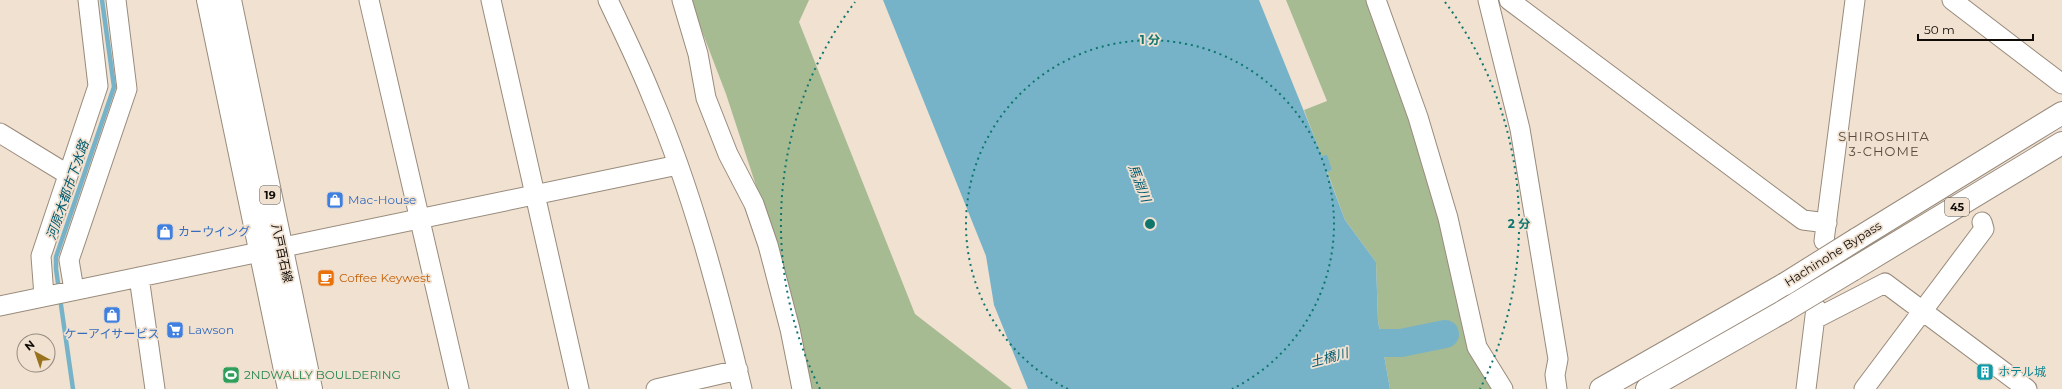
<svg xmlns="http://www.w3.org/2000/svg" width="2062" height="389" viewBox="0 0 2062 389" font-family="Montserrat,'Noto Sans JP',sans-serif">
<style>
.grass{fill:#a7bb93}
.water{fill:#76b3c8}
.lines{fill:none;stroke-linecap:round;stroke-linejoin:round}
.stream{stroke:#76b3c8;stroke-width:4.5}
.river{stroke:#76b3c8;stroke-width:28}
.minor-casing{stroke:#998b7c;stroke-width:21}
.major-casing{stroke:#998b7c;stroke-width:24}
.highway-casing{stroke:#998b7c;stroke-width:24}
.minor{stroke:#fff;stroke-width:19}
.major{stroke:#fff;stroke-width:22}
.highway{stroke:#fff;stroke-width:22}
.highway-bridge-casing{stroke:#998b7c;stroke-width:24;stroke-linecap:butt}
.highway-bridge{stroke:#fff;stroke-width:22}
.ring{fill:none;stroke:#0f766e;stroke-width:2;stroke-dasharray:2 4}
.labels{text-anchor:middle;stroke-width:3.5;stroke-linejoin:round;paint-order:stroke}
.shield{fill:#f0e1d1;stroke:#534b43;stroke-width:1}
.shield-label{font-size:11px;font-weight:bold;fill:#100b06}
.shop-label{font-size:12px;fill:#366cbe;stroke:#f0e1d1;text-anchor:start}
.street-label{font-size:12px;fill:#100b06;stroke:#f0e1d1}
.food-label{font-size:12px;fill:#c56008;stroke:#f0e1d1;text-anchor:start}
.culture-label{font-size:12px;fill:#0d838f;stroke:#f0e1d1;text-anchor:start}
.leisure-label{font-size:12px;fill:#27864d;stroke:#f0e1d1;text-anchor:start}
.neighbourhood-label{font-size:13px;letter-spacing:1px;fill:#594c3f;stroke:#f0e1d1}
.water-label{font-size:13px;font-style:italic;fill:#005a70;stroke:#f0e1d1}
.centre{fill:#0f766e;stroke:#f0e1d1;stroke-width:2}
.ring-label{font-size:12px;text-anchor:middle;font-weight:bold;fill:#0f766e;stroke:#f0e1d1;stroke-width:3.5;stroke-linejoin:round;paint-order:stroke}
</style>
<rect width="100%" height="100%" fill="#f0e1d1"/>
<path class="grass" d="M690 0H809L799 22 915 314 1012 389H809L762 204 726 94Z
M1286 0H1371L1413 118 1492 389H1390L1378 321 1376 262 1345 220 1327 171 1332 170 1322 157 1304 110 1327 101Z"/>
<path class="water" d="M883 0H1259L1322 156 1327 155 1332 170 1327 172 1345 220 1376 262 1378 321 1390 389H1028L994 305 986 256Z"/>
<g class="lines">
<path class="stream" d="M59 290 56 269V257L114 87 102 0
M60 298 73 389"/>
<path class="river" d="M1344 353 1381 343H1401L1445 334"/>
<defs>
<path id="minor" d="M369 0 459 389
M491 0 579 389
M608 0C623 32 639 64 652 97 692 191 718 290 742 389
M682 0 698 54 706 98 728 154 754 204 768 245 790 329 802 389
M1376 0 1418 117 1448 218 1477 347 1503 389
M1488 0 1520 129 1558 359 1555 375 1557 389
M1509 0 1803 220 1827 223
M1952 0 2062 84
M0 133 67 174
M1824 241 1855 0
M139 277 155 389
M74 290 69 260 127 89 116 0
M44 296 41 256 98 86 88 0
M0 306 678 165
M1815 319 1885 283 2027 389
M656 389 738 370
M1806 389 1816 308
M1864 389 1984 229 1982 222"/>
<path id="major" d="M208 0 289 389
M230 0 311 389"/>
<path id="highway" d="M1857 239 2062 113
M1852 270 2062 143
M1601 389 1785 284
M1647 389 1784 311"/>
</defs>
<use href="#minor" class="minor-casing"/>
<use href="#major" class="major-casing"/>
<use href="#highway" class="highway-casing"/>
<use href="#minor" class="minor"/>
<use href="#major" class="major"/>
<use href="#highway" class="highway"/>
<defs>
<path id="highway-bridge" d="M1785 284 1857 239
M1784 311 1852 270"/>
</defs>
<use href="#highway-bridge" class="highway-bridge-casing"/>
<use href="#highway-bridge" class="highway-bridge"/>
</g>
<g class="ring">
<path d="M1068 389A184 184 0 1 1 1232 389"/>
<path d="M820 389A369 369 0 0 1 855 2M1445 2A369 369 0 0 1 1480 389"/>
</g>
<defs>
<symbol id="shop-square" viewBox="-11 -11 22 22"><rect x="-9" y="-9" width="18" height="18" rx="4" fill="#3f7fe0" stroke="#f0e1d1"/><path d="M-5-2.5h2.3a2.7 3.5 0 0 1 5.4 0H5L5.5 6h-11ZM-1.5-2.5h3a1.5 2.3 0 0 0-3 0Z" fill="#fff"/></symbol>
<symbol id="cafe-square" viewBox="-11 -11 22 22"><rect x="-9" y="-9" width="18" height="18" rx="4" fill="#e8710a" stroke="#f0e1d1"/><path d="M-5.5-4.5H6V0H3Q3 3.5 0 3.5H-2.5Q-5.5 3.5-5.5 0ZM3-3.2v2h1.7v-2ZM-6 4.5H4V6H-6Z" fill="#fff"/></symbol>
<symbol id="supermarket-square" viewBox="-11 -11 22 22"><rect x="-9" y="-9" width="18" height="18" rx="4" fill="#3f7fe0" stroke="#f0e1d1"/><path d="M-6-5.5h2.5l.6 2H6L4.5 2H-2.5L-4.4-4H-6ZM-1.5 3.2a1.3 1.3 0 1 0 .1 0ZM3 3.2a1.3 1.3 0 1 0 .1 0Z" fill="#fff"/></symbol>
<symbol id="building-square" viewBox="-11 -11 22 22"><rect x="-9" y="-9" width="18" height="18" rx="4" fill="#0f9aa8" stroke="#f0e1d1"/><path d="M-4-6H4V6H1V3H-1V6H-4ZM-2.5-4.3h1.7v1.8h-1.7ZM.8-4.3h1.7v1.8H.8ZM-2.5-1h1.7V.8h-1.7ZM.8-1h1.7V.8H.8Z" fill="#fff"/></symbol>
<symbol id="stadium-square" viewBox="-11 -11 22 22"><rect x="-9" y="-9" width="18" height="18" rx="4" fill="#2e9e5b" stroke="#f0e1d1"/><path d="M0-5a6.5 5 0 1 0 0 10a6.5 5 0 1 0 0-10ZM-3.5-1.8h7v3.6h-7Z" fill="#fff"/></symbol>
</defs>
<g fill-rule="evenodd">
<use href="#shop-square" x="325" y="190" width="20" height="20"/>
<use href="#shop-square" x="155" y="222" width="20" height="20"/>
<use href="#cafe-square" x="316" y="268" width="20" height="20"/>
<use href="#shop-square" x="102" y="305" width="20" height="20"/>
<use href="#supermarket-square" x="165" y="320" width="20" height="20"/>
<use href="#building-square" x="1975" y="362" width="20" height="20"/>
<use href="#stadium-square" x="221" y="365" width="20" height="20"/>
</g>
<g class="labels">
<g class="shield">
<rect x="260" y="186" width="20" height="18" rx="3"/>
<rect x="1945" y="198" width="24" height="18" rx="3"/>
</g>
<g class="shield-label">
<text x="270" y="199">19</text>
<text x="1957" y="211">45</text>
</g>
<g class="shop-label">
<text x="348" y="204">Mac-House</text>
<text x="178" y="236">カーウイング</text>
<text x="188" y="334">Lawson</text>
<text x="112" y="338" text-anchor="middle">ケーアイサービス</text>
</g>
<g class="street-label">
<text transform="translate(282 253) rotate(78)" y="4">八戸百石線</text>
<text transform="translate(1833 254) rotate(-32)" y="4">Hachinohe Bypass</text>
</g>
<g class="food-label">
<text x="339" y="282">Coffee Keywest</text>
</g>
<g class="culture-label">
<text x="1998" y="376">ホテル城</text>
</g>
<g class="leisure-label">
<text x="244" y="379">2NDWALLY BOULDERING</text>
</g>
<g class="neighbourhood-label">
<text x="1884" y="141">SHIROSHITA<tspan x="1884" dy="15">3-CHOME</tspan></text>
</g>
<g class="water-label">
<text transform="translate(1140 183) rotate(69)" y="5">馬淵川</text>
<text transform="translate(67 190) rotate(-71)" y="5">河原木都市下水路</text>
<text transform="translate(1329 357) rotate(-15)" y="5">土橋川</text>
</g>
</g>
<circle cx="1150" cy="224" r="6" class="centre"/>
<g class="ring-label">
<text x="1150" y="44">1 分</text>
<text x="1519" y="228">2 分</text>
</g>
<g transform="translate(36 353) rotate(320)"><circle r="19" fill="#f0e1d1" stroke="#968b80"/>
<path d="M0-3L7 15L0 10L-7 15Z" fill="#98721d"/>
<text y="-6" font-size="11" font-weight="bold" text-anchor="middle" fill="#100b06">N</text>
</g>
<path d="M1918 34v6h115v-6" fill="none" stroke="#100b06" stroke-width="2"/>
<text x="1924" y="34" font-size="12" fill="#100b06" stroke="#f0e1d1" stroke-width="3" paint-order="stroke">50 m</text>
</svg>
